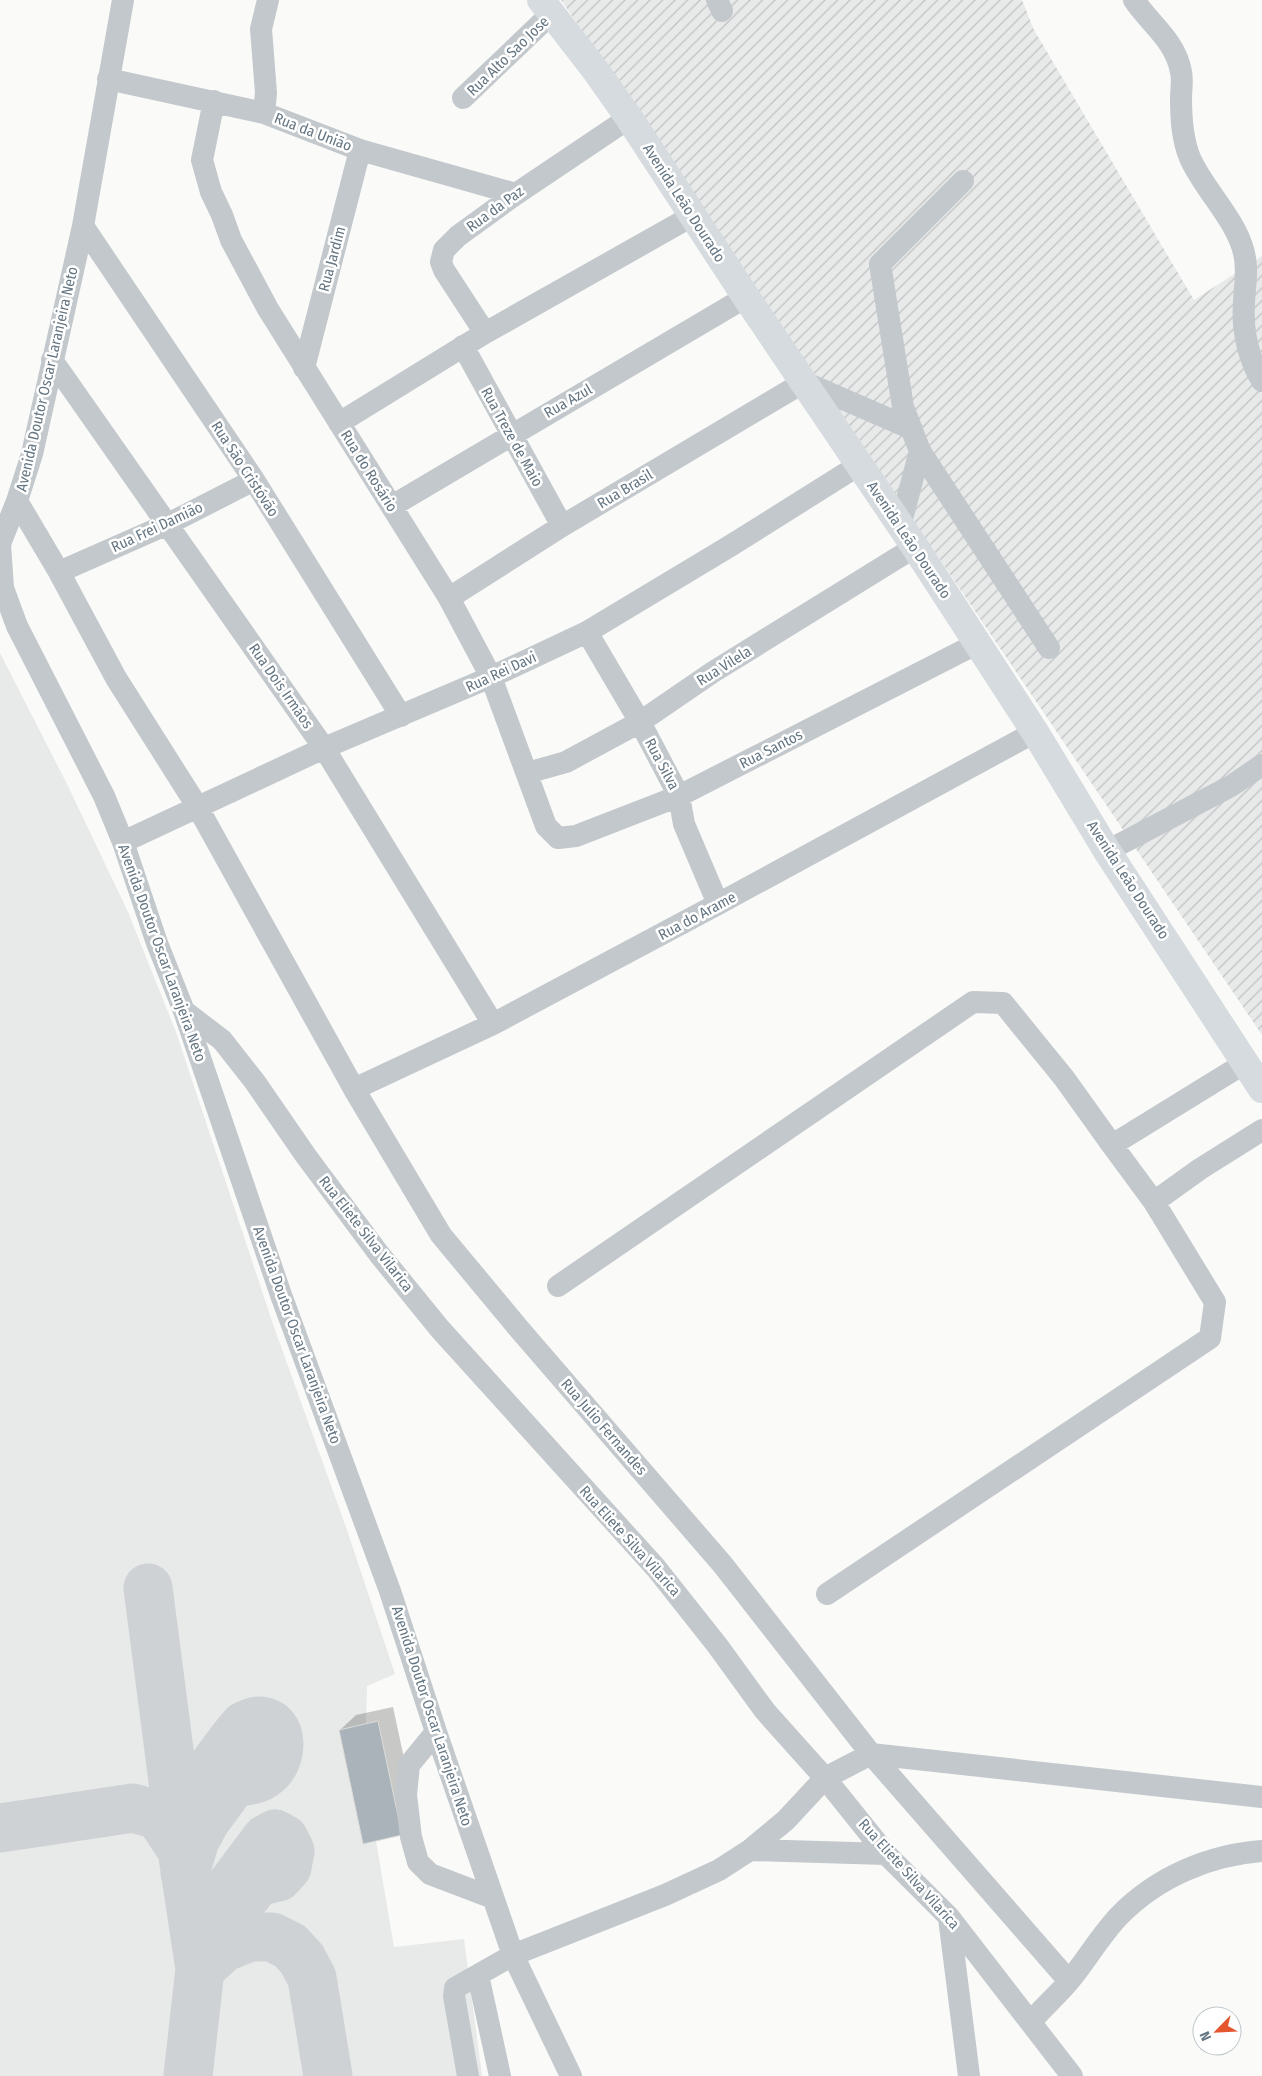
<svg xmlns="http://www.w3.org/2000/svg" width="1262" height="2076" viewBox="0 0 1262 2076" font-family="'Fira Sans Condensed',sans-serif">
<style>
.built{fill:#e8e9e9}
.industrial{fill:url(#industrial-furrows)}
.shadow{fill:#0003}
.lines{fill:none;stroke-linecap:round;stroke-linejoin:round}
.taxiway{stroke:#ced2d4;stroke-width:49}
.building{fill:#aab3b9;stroke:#dcdcda}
.minor{stroke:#c3c8cc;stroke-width:22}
.major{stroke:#d6dbdf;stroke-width:28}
.labels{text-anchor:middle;stroke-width:5;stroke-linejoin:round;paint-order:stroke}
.street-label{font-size:15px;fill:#657683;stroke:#fff}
</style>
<defs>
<pattern id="industrial-furrows" width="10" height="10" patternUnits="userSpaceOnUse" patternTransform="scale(1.25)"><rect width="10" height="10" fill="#e8e9e9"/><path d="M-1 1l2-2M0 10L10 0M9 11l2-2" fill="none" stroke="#c0c1c2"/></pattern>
</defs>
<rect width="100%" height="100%" fill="#fafaf8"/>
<path class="built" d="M0 653 67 784 128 912 176 1032 274 1327 346 1527 395 1674 367 1686 366 1723 402 1835 376 1841 394 1947 464 1939 482 2076H0Z"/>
<path class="industrial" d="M561 0H1022L1034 30 1194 300 1262 256V1035Z"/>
<path class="shadow" d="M393 1707 417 1819 364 1842 340 1730 356 1715Z"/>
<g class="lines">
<path class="taxiway" d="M148 1588 182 1850C184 1831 186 1812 194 1794 198 1786 238 1731 244 1726 247 1724 255 1721 258 1721 286 1721 283 1760 266 1773 257 1781 245 1781 234 1782L206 1820 195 1840 185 1873
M0 1828 133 1808 154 1814 162 1820 182 1850 200 1969 188 2076
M196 1944 209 1915 266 1839 275 1834 284 1839 290 1851 287 1867 278 1877 257 1882 209 1943 199 1963
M200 1969 223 1948 249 1937H272L290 1946 302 1959 312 1978 328 2076"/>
</g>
<path class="building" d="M378 1721 402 1835 363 1844 339 1730Z"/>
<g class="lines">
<path class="minor" d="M123 0 83 226 32 454 17 501 0 544 3 588 17 626 104 796 123 842 157 943 184 1011 281 1295 390 1591 436 1732 513 1955 571 2076
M717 0 722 11
M1134 0C1150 24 1176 41 1181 72 1183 80 1181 90 1181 98 1181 118 1182 139 1190 158 1204 190 1236 219 1244 253 1248 270 1245 285 1244 302 1242 330 1248 357 1262 381
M108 79 264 113 360 150 516 194
M463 98 552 13
M214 101 202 160 211 192 222 215 231 240 268 309 449 598 491 677 546 826 558 838 576 836 679 796 978 643
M264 113 266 93 261 29 268 0
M83 226 254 480 401 716
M485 333 444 270 441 262 444 250 458 236 516 194 629 118
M463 346 562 526
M52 360 324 748 493 1024
M304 368 360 150
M339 423 485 333 692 216
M920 451 1049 648
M17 501 59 572 116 678 197 806 354 1089 441 1235 520 1330 723 1565 871 1754 1069 1981
M392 506 746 297
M900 526 920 451 903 407 880 264 963 181
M59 572 168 524 254 480
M449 598 562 526 804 382 912 429
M587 632 640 722 679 796 684 824 718 904
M527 773 566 762 640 722 713 672 915 547
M123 842 324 748 491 677 587 632 730 546 859 465
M1107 851 1231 786 1262 765
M184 1011 222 1040 255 1082 306 1156 379 1254 440 1329 656 1568 717 1645 765 1711 825 1778 886 1854 949 1917 1072 2076
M354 1089 493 1024 718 904 1035 732
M1112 1145 1154 1202
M558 1286 973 1002 1003 1003 1064 1078 1112 1145 1245 1063
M827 1594 1210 1338 1215 1302 1154 1202 1200 1169 1262 1130
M436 1732 409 1765 406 1795 411 1837 418 1862 430 1874 493 1898
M750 1850 886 1854
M949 1918 969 2076
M478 1975 500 2076
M1031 2022C1043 2007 1058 1995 1070 1980 1087 1959 1101 1935 1119 1916 1157 1877 1209 1855 1262 1851
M468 2076 454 1996 455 1988 513 1955 665 1895 719 1870 750 1850 786 1820 825 1778 871 1754 1262 1797"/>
<path class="major" d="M541 0 596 71 629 118 746 297 915 547 1035 732 1107 851 1262 1089"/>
</g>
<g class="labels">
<g class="street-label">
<text transform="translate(508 56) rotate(-44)" y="5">Rua Alto Sao Jose</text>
<text transform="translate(313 132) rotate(21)" y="5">Rua da União</text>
<text transform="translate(684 203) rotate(57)" y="5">Avenida Leão Dourado</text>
<text transform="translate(495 209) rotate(-36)" y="5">Rua da Paz</text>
<text transform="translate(332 259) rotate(-75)" y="5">Rua Jardim</text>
<text transform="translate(47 379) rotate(-77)" y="5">Avenida Doutor Oscar Laranjeira Neto</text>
<text transform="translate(568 401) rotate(-30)" y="5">Rua Azul</text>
<text transform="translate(512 437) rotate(61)" y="5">Rua Treze de Maio</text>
<text transform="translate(245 469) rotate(57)" y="5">Rua São Cristóvão</text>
<text transform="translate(369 471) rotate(58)" y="5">Rua do Rosário</text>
<text transform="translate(625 489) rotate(-31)" y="5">Rua Brasil</text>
<text transform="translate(157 527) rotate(-25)" y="5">Rua Frei Damião</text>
<text transform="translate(909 540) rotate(56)" y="5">Avenida Leão Dourado</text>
<text transform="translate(724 666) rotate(-32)" y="5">Rua Vilela</text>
<text transform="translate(501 672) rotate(-25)" y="5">Rua Rei Davi</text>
<text transform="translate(281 686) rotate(55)" y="5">Rua Dois Irmãos</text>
<text transform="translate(771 749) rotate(-27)" y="5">Rua Santos</text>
<text transform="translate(662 764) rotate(62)" y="5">Rua Silva</text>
<text transform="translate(1128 880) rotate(57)" y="5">Avenida Leão Dourado</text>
<text transform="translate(697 916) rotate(-28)" y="5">Rua do Arame</text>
<text transform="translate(162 953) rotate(70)" y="5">Avenida Doutor Oscar Laranjeira Neto</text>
<text transform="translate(366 1234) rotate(52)" y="5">Rua Eliete Silva Vilarica</text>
<text transform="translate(297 1335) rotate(70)" y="5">Avenida Doutor Oscar Laranjeira Neto</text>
<text transform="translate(604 1427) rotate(49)" y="5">Rua Julio Fernandes</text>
<text transform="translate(630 1541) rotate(48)" y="5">Rua Eliete Silva Vilarica</text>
<text transform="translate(432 1716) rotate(72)" y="5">Avenida Doutor Oscar Laranjeira Neto</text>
<text transform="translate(909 1874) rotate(48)" y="5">Rua Eliete Silva Vilarica</text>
</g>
</g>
<g transform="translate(1217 2031) rotate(246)"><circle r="24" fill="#ffffff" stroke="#c1c8cd"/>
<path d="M0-4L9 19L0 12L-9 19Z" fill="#e4572e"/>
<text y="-8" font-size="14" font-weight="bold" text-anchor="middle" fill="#657683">N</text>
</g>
</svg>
